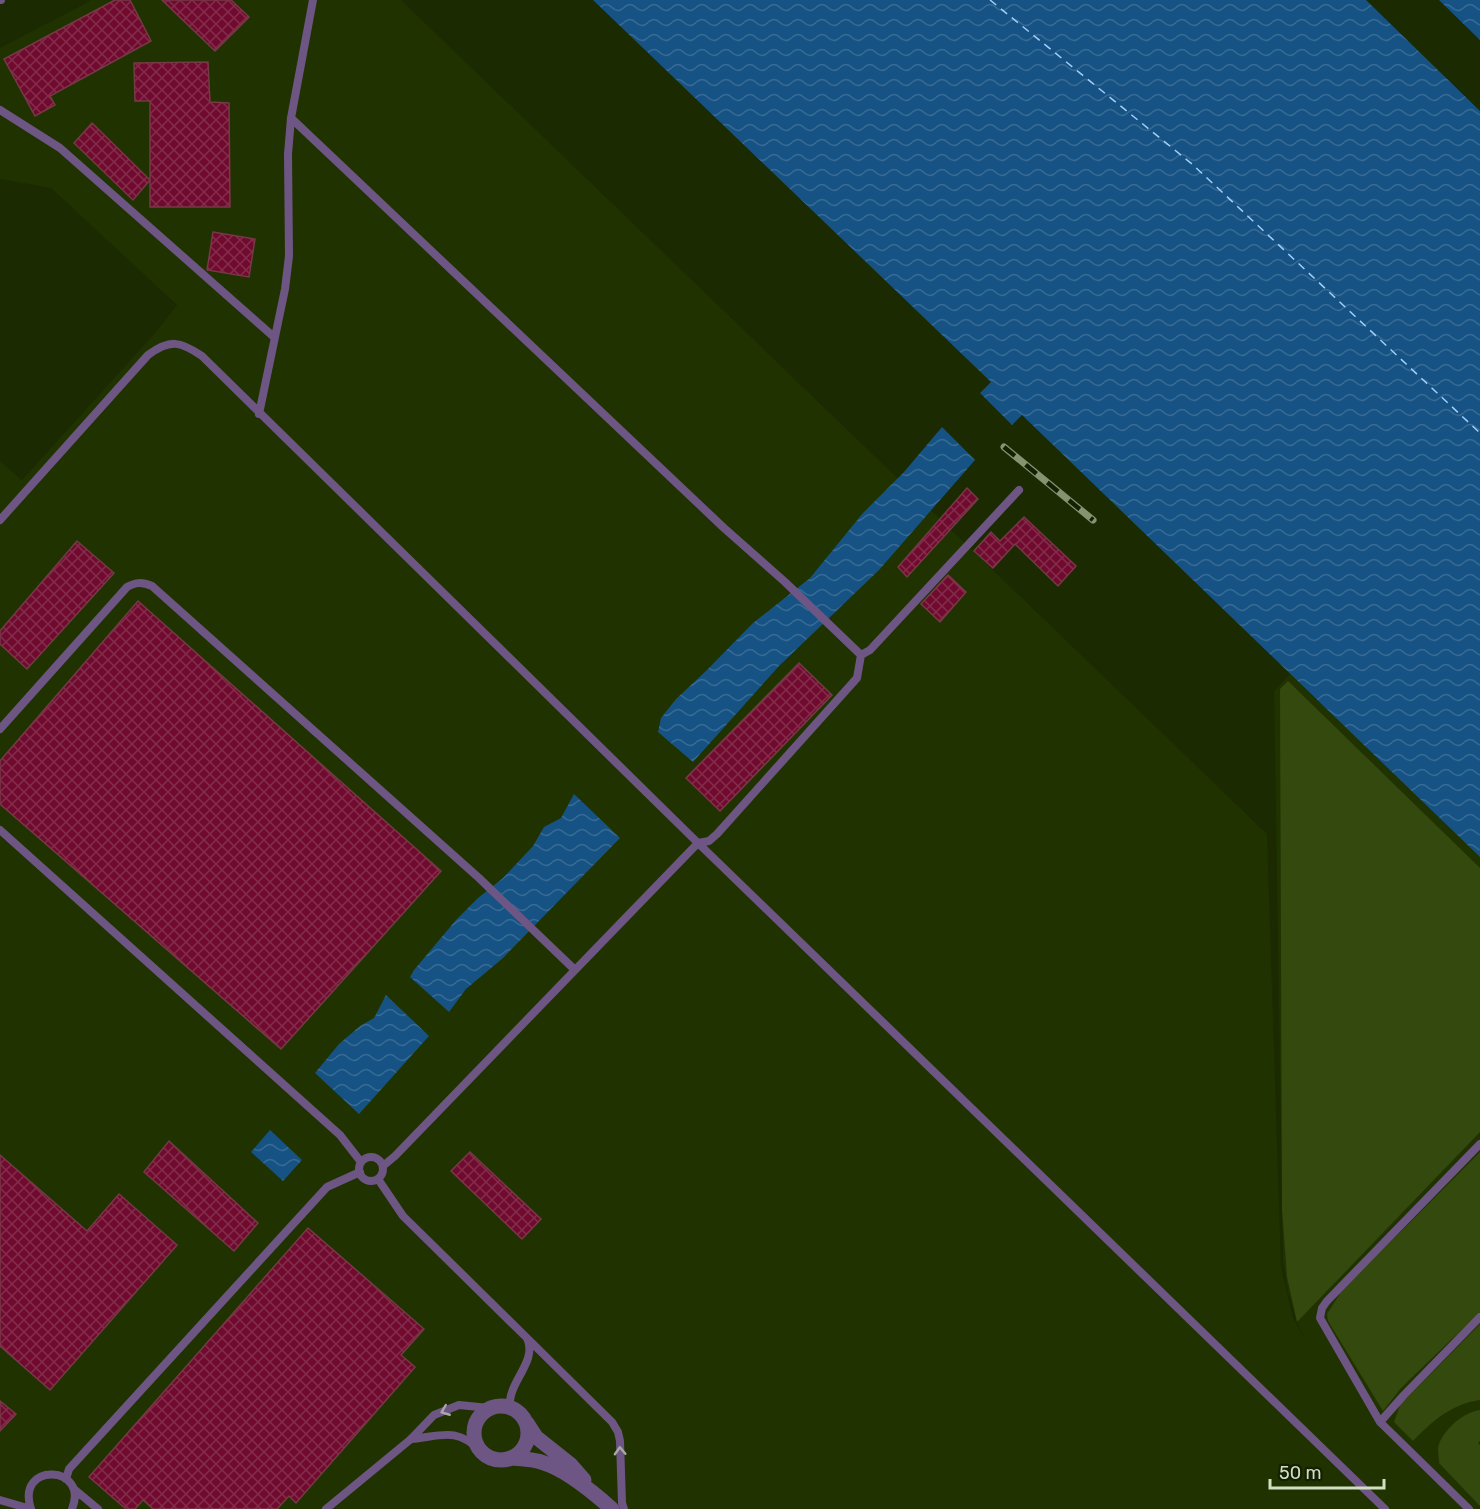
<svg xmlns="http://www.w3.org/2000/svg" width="1480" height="1509" viewBox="0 0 1480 1509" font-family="Rubik,sans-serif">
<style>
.built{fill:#203200}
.grass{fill:#34490d}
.water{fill:url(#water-waves)}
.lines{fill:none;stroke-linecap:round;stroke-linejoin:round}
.ferry{stroke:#a1cffb;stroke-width:1.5;stroke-dasharray:8 6;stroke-linecap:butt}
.building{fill:url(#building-cross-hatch);stroke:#763a47;stroke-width:1.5}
.lane{stroke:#6e5684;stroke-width:8}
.street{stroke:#6e5684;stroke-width:15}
.rail-casing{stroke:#849370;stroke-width:7}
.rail{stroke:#141f03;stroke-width:4.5;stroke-dasharray:14;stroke-linecap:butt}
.oneway{stroke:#a9a8a9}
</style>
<defs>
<pattern id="water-waves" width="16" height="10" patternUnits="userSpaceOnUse" patternTransform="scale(1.5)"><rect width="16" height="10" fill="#165384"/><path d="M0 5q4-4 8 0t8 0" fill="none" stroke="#376b94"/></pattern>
<pattern id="building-cross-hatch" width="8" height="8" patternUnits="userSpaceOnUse" patternTransform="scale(1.5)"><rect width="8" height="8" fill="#700a2f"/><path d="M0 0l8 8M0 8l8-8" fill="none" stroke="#832d4b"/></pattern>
</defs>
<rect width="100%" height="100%" fill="#1b2a00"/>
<path class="built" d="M92 0H401L1267 834 1281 1267 1293 1318 1305 1339 1297 1322 1288 1292 1283 1261 1274 691 1290 674 1480 857V1509H0V461L22 480 154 334 177 305 51 188 0 179V48Z"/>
<path class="grass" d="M1288 681 1480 868V1132L1297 1322 1287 1277 1282 1210 1280 689Z
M1480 1152V1312L1401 1388 1383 1411 1328 1321 1327 1314 1341 1292Z
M1480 1324V1400C1452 1404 1432 1421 1413 1441L1394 1422 1400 1405Z
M1480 1410V1441L1478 1443 1480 1445V1506L1439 1463C1439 1457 1437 1449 1439 1444 1445 1428 1464 1412 1480 1410Z"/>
<path class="water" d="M593 0H1366L1480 111V857L1022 415 1012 425 980 393 991 382Z
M1439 0H1480V40Z
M942 427 975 460 879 570 779 666 693 762 658 732 661 718 676 699 707 670 753 623 810 578 863 513 904 472Z
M574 794 620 838 503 958 466 989 449 1012 410 977 414 970 456 920 478 898 503 878 533 846 544 827 561 818Z
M386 995 429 1036 359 1114 315 1073 339 1044 360 1026 374 1018Z
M270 1130 302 1160 283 1181 251 1152Z"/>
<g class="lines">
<path class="ferry" d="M990 0 1192 164 1480 433"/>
</g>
<path class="building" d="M115 0H130L151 41 50 96 55 105 35 116 4 59Z
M162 0H231L249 17 215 51Z
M208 62 210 102 229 103 230 207H150V101H135L134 63Z
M92 123 150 180 133 200 74 143Z
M213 232 255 239 249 277 207 270Z
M967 488 978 499 907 577 898 567Z
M1024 517 1076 566 1058 586 1015 544 993 568 974 551 991 532 1000 541Z
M77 541 114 573 27 669 0 644V631Z
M948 575 966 592 940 622 921 604Z
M138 601 441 871 281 1049 0 804V761Z
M799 663 832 695 720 811 686 778Z
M169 1141 258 1223 234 1251 144 1172Z
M470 1152 541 1219 522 1239 451 1171Z
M0 1155 87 1231 119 1194 177 1245 50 1390 0 1346Z
M308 1228 424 1329 401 1355 415 1367 296 1503 289 1496 277 1509H153L143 1500 135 1509H126L89 1477Z
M0 1401 16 1414 0 1431Z"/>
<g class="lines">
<path class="lane" d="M0 0H1
M0 110 60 148 274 337
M291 118 724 528 785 582 861 655
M259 414 285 289 289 256 288 154 291 118 313 0
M0 520 148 355C170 339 180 341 202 356L698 843 1385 1509
M0 729 127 587C136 582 142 582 152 586L479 878 575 970
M0 830 340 1135 361 1162
M1480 1144 1327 1301 1322 1308 1320 1318 1380 1422 1404 1395 1480 1317
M359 1169a12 12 0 1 1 24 0a12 12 0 1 1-24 0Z
M383 1166 395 1156 698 843 709 841 717 834 857 678 861 655 870 650 1019 490
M378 1179 403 1216 527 1338C536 1357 518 1374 512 1392 510 1397 510 1402 509 1407
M529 1340 612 1422 618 1432 620 1441 622 1503 624 1509
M1380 1422 1469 1509
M411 1439C442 1436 455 1427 480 1450
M66 1479 69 1469 327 1187 360 1172
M74 1489 98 1509
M0 1500 31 1509
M31 1509C15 1461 90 1465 72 1509
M326 1509 411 1439 434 1415 459 1405 489 1408"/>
<path class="street" d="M474 1433a27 27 0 1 1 54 0a27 27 0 1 1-54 0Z
M527 1423 536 1437 570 1464 584 1480
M511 1458C521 1459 534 1459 544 1463 567 1470 594 1493 612 1509"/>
<defs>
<path id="rail" d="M1004 447 1093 520"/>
</defs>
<use href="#rail" class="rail-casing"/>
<use href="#rail" class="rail"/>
</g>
<defs><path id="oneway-chevron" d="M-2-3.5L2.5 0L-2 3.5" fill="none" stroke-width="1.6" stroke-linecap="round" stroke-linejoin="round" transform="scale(1.5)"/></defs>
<g class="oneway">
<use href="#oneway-chevron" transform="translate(445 1411) rotate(158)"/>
<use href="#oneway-chevron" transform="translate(620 1451) rotate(-92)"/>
</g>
<path d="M1270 1479v9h114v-9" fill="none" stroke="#d1dfc1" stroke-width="3"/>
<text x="1279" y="1479" font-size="18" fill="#d1dfc1" stroke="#141f03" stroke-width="4.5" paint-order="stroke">50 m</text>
</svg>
